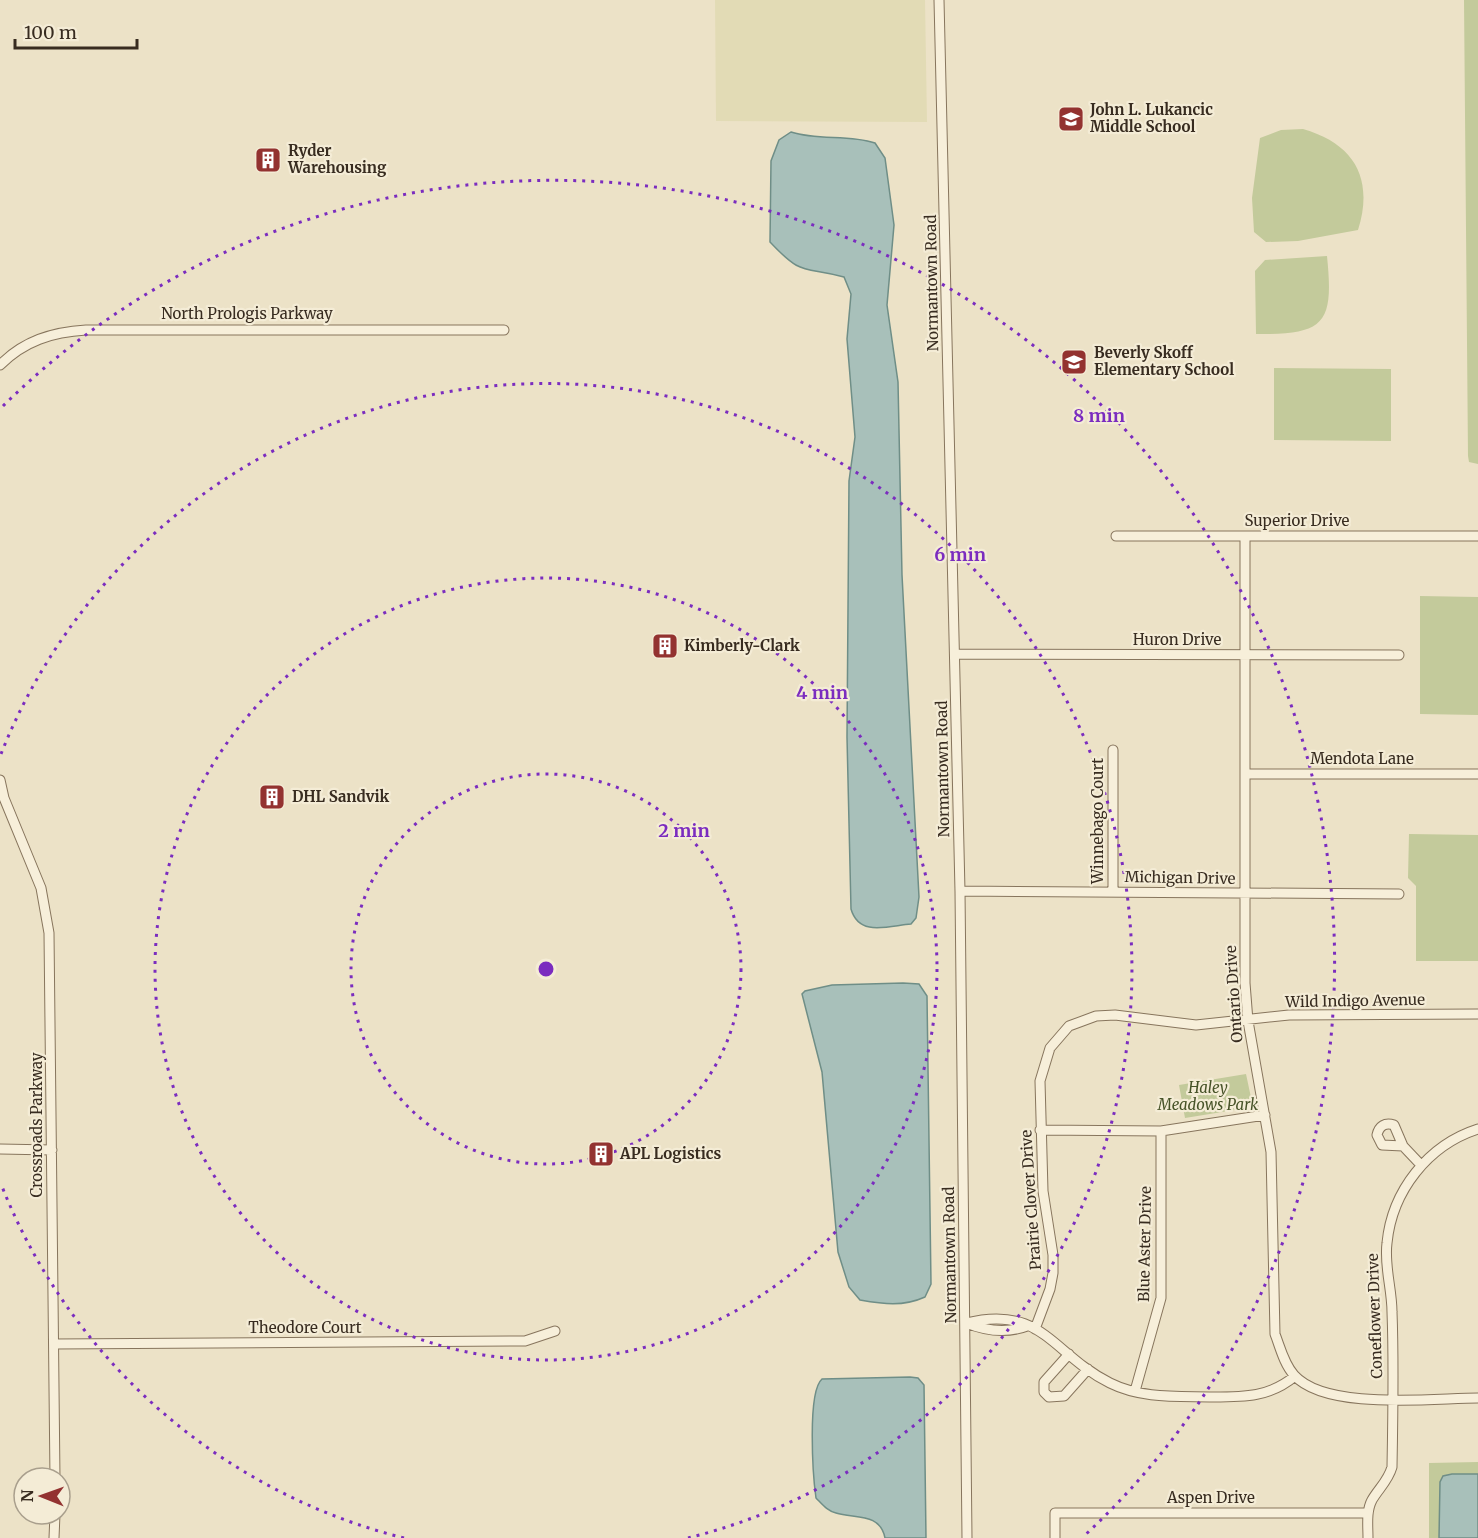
<svg xmlns="http://www.w3.org/2000/svg" width="1478" height="1538" viewBox="0 0 1478 1538" font-family="Merriweather,serif">
<style>
.farmland{fill:#e2dbb5}
.green{fill:#c3ca9b}
.water{fill:#a8c0ba;stroke:#6f8e87;stroke-width:1.5}
.lines{fill:none;stroke-linecap:round;stroke-linejoin:round}
.minor-casing{stroke:#87755d;stroke-width:11}
.minor{stroke:#f7efda;stroke-width:9}
.ring{fill:none;stroke:#7b2cbf;stroke-width:3;stroke-dasharray:3 6}
.labels{text-anchor:middle;stroke-width:4.5;stroke-linejoin:round;paint-order:stroke}
.poi-label{font-size:15px;font-weight:bold;fill:#382c20;stroke:#f4ecd6;text-anchor:start}
.street-label{font-size:15px;fill:#382c20;stroke:#f4ecd6}
.park-label{font-size:15px;font-style:italic;fill:#475328;stroke:#f4ecd6}
.centre{fill:#7b2cbf;stroke:#f4ecd6;stroke-width:3}
.ring-label{font-size:18px;text-anchor:middle;font-weight:bold;fill:#7b2cbf;stroke:#f4ecd6;stroke-width:4.5;stroke-linejoin:round;paint-order:stroke}
</style>
<rect width="100%" height="100%" fill="#ece2c7"/>
<path class="farmland" d="M715 0H925L927 122 716 121Z"/>
<path class="green" d="M1464 0H1478V464L1469 462 1468 456Z
M1303 129C1355 144 1374 179 1358 230L1298 241 1266 242 1254 232 1252 198 1260 138 1281 130Z
M1327 256C1334 324 1325 335 1256 334L1255 271 1265 260Z
M1274 368 1391 369V441L1274 440Z
M1420 596 1478 597V715L1420 714Z
M1409 834 1478 835V961H1416V886L1408 878Z
M1246 1074 1253 1107 1185 1118 1179 1085Z
M1478 1462V1538H1429V1463Z"/>
<path class="water" d="M791 132C819 141 848 134 875 143L885 158 894 225 887 305 898 382 902 575 919 897 916 918 911 924C888 926 859 937 851 909L847 737 849 481 855 437 847 339 851 294 844 277C802 266 803 277 770 242L771 161 779 140Z
M903 983 919 984 927 996 931 1284 925 1297C903 1307 883 1304 860 1300L849 1287 838 1252 822 1072 802 994 805 991 832 985Z
M910 1377 918 1378 924 1385 926 1538H885C880 1512 854 1519 836 1513 827 1511 822 1504 816 1498 813 1477 807 1392 822 1379Z
M1452 1474H1478V1538H1439L1440 1482 1443 1476Z"/>
<g class="lines">
<defs>
<path id="minor" d="M939 0 960 891 967 1538
M0 365C24 341 52 332 86 330H504
M1116 536H1478
M1245 536V983L1248 1021 1271 1152 1275 1334C1280 1347 1284 1364 1294 1375 1326 1411 1433 1398 1478 1398
M956 654 1399 655
M1245 774H1478
M0 780 4 798 41 888 49 933 55 1478
M960 891 1399 894
M1113 892V750
M1040 1130 1161 1131 1265 1115
M1403 1146 1382 1145 1377 1135C1379 1126 1385 1122 1394 1125L1403 1146 1421 1165
M0 1149 52 1150
M966 1323C1042 1304 1052 1354 1110 1383 1142 1399 1178 1396 1213 1397 1245 1397 1270 1397 1295 1376
M966 1323C986 1331 1006 1334 1027 1326
M1035 1329 1050 1289 1053 1273V1255L1043 1191 1040 1081 1050 1048 1069 1026 1096 1016 1115 1015 1196 1025 1289 1015 1478 1014
M54 1344 525 1341 555 1331
M1069 1354 1044 1382V1392L1049 1397 1064 1396 1088 1369
M1135 1391 1161 1298V1131
M54 1538 55 1514
M1055 1538V1513H1368
M1368 1538C1368 1526 1366 1511 1372 1500 1379 1488 1388 1481 1392 1467 1393 1415 1394 1363 1392 1312 1392 1289 1384 1266 1387 1243 1392 1191 1428 1145 1478 1129"/>
</defs>
<use href="#minor" class="minor-casing"/>
<use href="#minor" class="minor"/>
</g>
<g class="ring">
<circle cx="546" cy="969" r="195"/>
<circle cx="546" cy="969" r="391"/>
<path d="M404 1538A586 586 0 0 1 1 1184M1 754A586 586 0 1 1 688 1538"/>
<path d="M3 406A782 782 0 1 1 1084 1536"/>
</g>
<defs>
<symbol id="school-square" viewBox="-11 -11 22 22"><rect x="-9" y="-9" width="18" height="18" rx="4" fill="#933230" stroke="#f4ecd6"/><path d="M0-5L7-2L0 1L-7-2ZM-4 1L0 2.5L4 1V4Q0 6-4 4Z" fill="#fff"/></symbol>
<symbol id="building-square" viewBox="-11 -11 22 22"><rect x="-9" y="-9" width="18" height="18" rx="4" fill="#933230" stroke="#f4ecd6"/><path d="M-4-6H4V6H1V3H-1V6H-4ZM-2.5-4.3h1.7v1.8h-1.7ZM.8-4.3h1.7v1.8H.8ZM-2.5-1h1.7V.8h-1.7ZM.8-1h1.7V.8H.8Z" fill="#fff"/></symbol>
</defs>
<g fill-rule="evenodd">
<use href="#school-square" x="1056" y="104" width="30" height="30"/>
<use href="#building-square" x="253" y="145" width="30" height="30"/>
<use href="#school-square" x="1059" y="347" width="30" height="30"/>
<use href="#building-square" x="650" y="631" width="30" height="30"/>
<use href="#building-square" x="257" y="782" width="30" height="30"/>
<use href="#building-square" x="586" y="1139" width="30" height="30"/>
</g>
<g class="labels">
<g class="poi-label">
<text x="1090" y="115">John L. Lukancic<tspan x="1090" dy="17">Middle School</tspan></text>
<text x="288" y="156">Ryder<tspan x="288" dy="17">Warehousing</tspan></text>
<text x="1094" y="358">Beverly Skoff<tspan x="1094" dy="17">Elementary School</tspan></text>
<text x="684" y="651">Kimberly-Clark</text>
<text x="292" y="802">DHL Sandvik</text>
<text x="620" y="1159">APL Logistics</text>
</g>
<g class="street-label">
<text transform="translate(932 283) rotate(-91)" y="5">Normantown Road</text>
<text x="247" y="319">North Prologis Parkway</text>
<text x="1297" y="526">Superior Drive</text>
<text x="1177" y="645">Huron Drive</text>
<text x="1362" y="764">Mendota Lane</text>
<text transform="translate(943 769) rotate(-91)" y="5">Normantown Road</text>
<text transform="translate(1098 821) rotate(-90)" y="5">Winnebago Court</text>
<text transform="translate(1180 878) rotate(1)" y="5">Michigan Drive</text>
<text transform="translate(1234 994) rotate(-94)" y="5">Ontario Drive</text>
<text transform="translate(1355 1001) rotate(-1)" y="5">Wild Indigo Avenue</text>
<text transform="translate(37 1125) rotate(-90)" y="5">Crossroads Parkway</text>
<text transform="translate(1031 1200) rotate(-94)" y="5">Prairie Clover Drive</text>
<text transform="translate(1145 1244) rotate(-89)" y="5">Blue Aster Drive</text>
<text transform="translate(950 1255) rotate(-91)" y="5">Normantown Road</text>
<text transform="translate(1375 1316) rotate(-92)" y="5">Coneflower Drive</text>
<text x="305" y="1333">Theodore Court</text>
<text x="1211" y="1503">Aspen Drive</text>
</g>
<g class="park-label">
<text x="1208" y="1093">Haley<tspan x="1208" dy="17">Meadows Park</tspan></text>
</g>
</g>
<circle cx="546" cy="969" r="9" class="centre"/>
<g class="ring-label">
<text x="1099" y="422">8 min</text>
<text x="960" y="561">6 min</text>
<text x="822" y="699">4 min</text>
<text x="684" y="837">2 min</text>
</g>
<g transform="translate(42 1496) rotate(271)"><circle r="28" fill="#f4ecd6" stroke="#a99f8d" stroke-width="1.5"/>
<path d="M0-4.5L10 22L0 15L-10 22Z" fill="#933230"/>
<text y="-9" font-size="16" font-weight="bold" text-anchor="middle" fill="#382c20">N</text>
</g>
<path d="M15 39v9h122v-9" fill="none" stroke="#382c20" stroke-width="3"/>
<text x="24" y="39" font-size="18" fill="#382c20" stroke="#f4ecd6" stroke-width="4.5" paint-order="stroke">100 m</text>
</svg>
